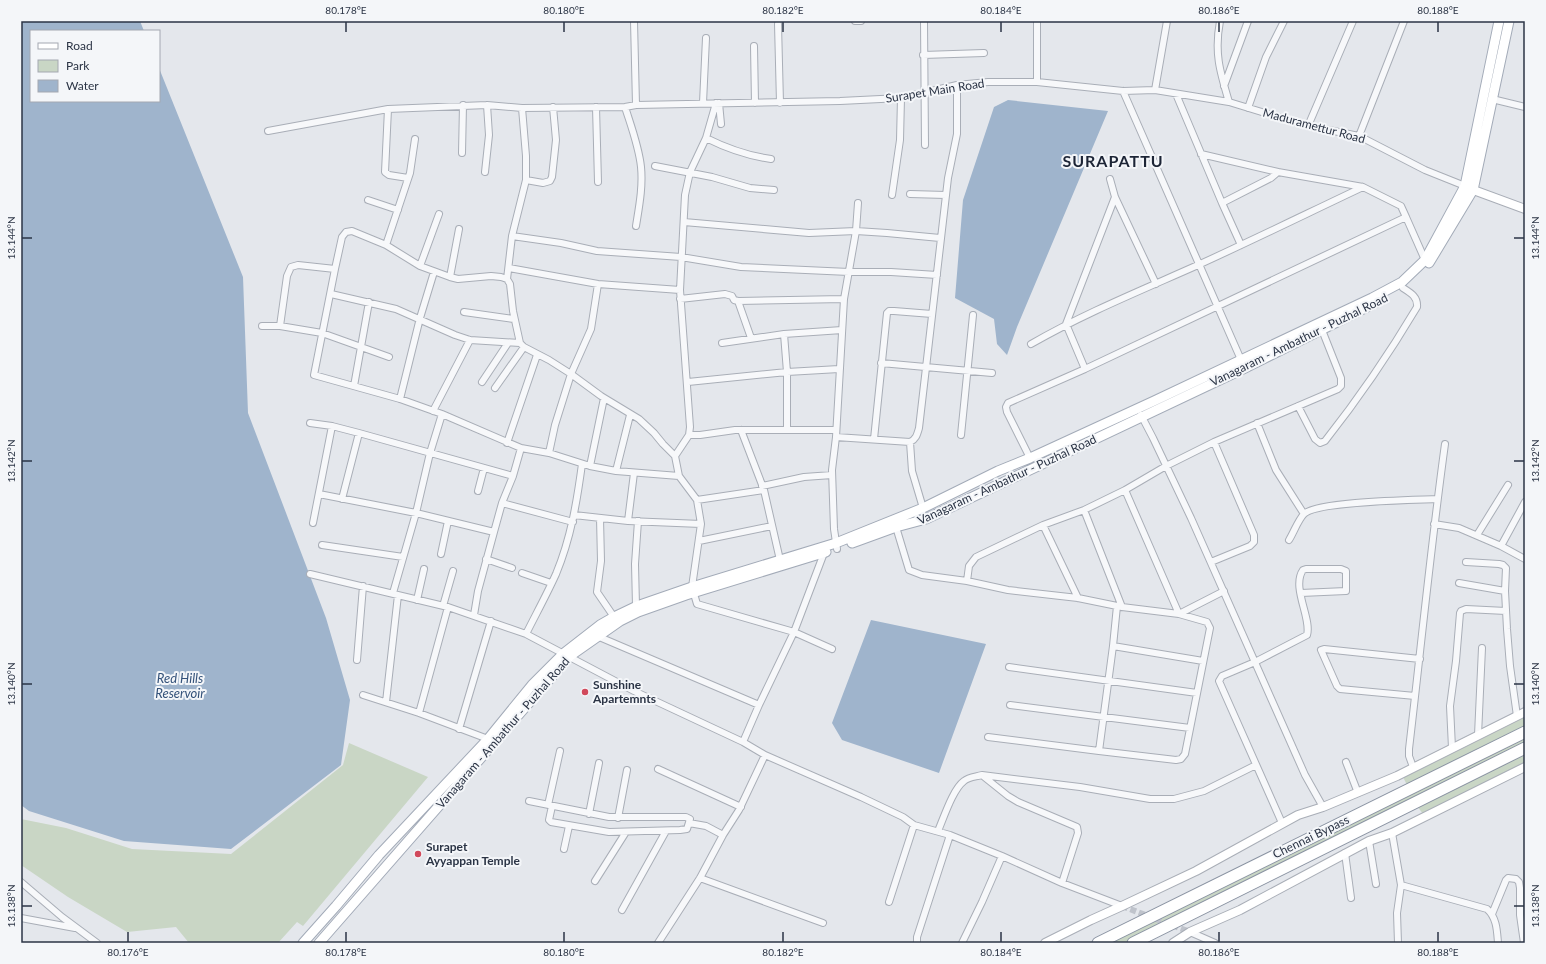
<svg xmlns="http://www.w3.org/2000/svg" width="1546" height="964" viewBox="0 0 1546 964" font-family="Lato,sans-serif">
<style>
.green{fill:#c9d6c5}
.water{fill:#9fb4cc}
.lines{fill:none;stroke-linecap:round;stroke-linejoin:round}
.street-tunnel{stroke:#bfc3cb;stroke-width:6;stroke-dasharray:6 3;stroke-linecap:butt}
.street-casing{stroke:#a9aeb7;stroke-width:8}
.secondary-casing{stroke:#a9aeb7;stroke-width:10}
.primary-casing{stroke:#a3abb8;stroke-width:11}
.highway-casing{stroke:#8b94a3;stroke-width:13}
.street{stroke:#f7f8fa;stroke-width:6}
.secondary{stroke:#fff;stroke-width:8}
.primary{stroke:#fff;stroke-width:9}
.highway{stroke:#fff;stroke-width:11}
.ticks{fill:none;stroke:#2b3445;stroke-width:1.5}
.poi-dot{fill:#d1495b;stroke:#f4f6f9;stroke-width:1.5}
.labels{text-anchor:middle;stroke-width:4;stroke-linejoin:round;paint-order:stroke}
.street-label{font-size:12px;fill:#2b3445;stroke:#f4f6f9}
.poi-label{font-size:12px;font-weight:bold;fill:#2b3445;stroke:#f4f6f9;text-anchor:start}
.water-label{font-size:13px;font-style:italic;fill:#34527a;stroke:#f4f6f9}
.district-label{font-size:16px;font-weight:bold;letter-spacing:1px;fill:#1d2536;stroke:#f4f6f9}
.neatline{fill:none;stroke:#2b3445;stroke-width:1.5}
.ticks-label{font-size:10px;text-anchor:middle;fill:#2b3445}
</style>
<rect width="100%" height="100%" fill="#e4e7ec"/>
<path class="green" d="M1525 716V728L1407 785 1403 777Z
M1525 736V744L1124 943H1108Z
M349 743 428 777 303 926 297 922 278 943H189L176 927 127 932 68 897 21 865V819L66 828 132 849 231 854 343 765Z
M1525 752V763L1423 814 1417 806Z"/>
<path class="water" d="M21 21H140L144 31H31V101H159V68L243 277 248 413 326 618 350 700 341 765 231 849 124 841 29 811 21 805Z
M1008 100 1108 111 1017 327 1007 355 997 344 994 319 955 298 963 200 994 107Z
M871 620 986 644 939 773 842 740 832 723Z"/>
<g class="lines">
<path class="street-tunnel" d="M1122 906 1190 932"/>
<defs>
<path id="street" d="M855 21H861
M924 21 925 145
M1037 21V82
M1220 21C1214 53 1220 72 1229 102
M778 24 780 103
M754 46 755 103
M923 55 984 53
M1224 86 1248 21
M1155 90 1167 21
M1123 91 1242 362
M1176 94 1222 203
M1492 99 1525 107
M703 103 706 38
M719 103 721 124
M636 105 840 101 901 98 957 85 988 82H1037L1123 91 1155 90 1229 102 1308 126 1359 136 1425 170 1465 186
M596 107 598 182
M625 107C631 126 639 147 641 167 643 187 639 207 636 226
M1248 108 1266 57 1284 21
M388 109 385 172 389 175 408 178
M1308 126 1353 21
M268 131 388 109 487 105 522 108 625 107 636 105 634 21
M1359 136 1404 21
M706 138C726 148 749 156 771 159
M462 153 463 105
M1201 154 1278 172
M655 166 712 177 750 188 774 190
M485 172 489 135 487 105
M1110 179 1115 197 1156 284
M526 180 543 183 550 181 552 177 556 140 553 107
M910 194 946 195
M892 195 900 140 901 98
M368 200 398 210
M1406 217 1425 260H1426
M684 222 809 233 856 231 887 233 940 238
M512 236 561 243 597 251 681 257 741 267 849 272H891L937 275
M386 245 410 173 415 139
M420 266 439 214
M509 268 598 284 680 290
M450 277 459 229
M507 279 512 236 526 180V156L522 108
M331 294 396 309 455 335 470 340 520 343
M680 299 725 294 732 296 734 300 738 301 751 338
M738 301 844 299
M464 312 514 319
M262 326H280L322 333 389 357
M280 326 287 276 291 267 298 265 335 269
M784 334 787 372V429
M722 343 784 334 842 330
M1031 344C1085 313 1142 290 1198 265 1253 240 1308 213 1363 187L1278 172 1271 178 1222 203 1241 245
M881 363 992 373
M1085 369 1066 324 1115 197
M482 382 508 343
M688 382 787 372 839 369
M354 386 369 302
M495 388 524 347
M400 399 420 318 434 272
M1298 406 1315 439 1320 443 1325 441C1359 398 1389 354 1417 307 1418 297 1411 293 1403 288
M433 411 470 340
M1141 415 1153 438 1191 518 1305 775 1323 807
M310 423 332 426 359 433 513 476
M1257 423 1276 470 1304 514
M741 430 764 490 780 560
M689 435H700L735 430H836
M961 435 973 315
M836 437 910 442C916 439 917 435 919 428L948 178 957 134V85
M874 439 887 313 889 311H894L932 314
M910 442 912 471 923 508
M507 443 537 355
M549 453 555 425 571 374 591 329 598 284
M675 456 689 435 690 427 680 290 685 195 690 172 706 138 716 103
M1030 458 1007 412 1006 407 1008 403 1085 369 1406 217 1401 206 1363 187
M590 466 604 398
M616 471 630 415
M679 476 616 471 590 466 549 453 521 448 442 414 400 399 314 375 335 269 342 237 346 232 352 231 386 245 420 266 450 277 458 279 491 276 501 277 507 279 510 284 513 311 520 343 524 347 549 360 571 374 601 396 639 419 654 433 663 444 675 456 679 476 697 500 701 524 692 587 697 604 794 632 832 649
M762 486 804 477 832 475
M478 491 484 468
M319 494 416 513 494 532
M342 499 359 433
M697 500 764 490
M502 503 573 522
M1084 510 1122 607
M574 515 628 521 701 524
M600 518 601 561 597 592 614 617
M628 521 634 473
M313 523 332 426
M1434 524 1459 528 1501 546 1525 559
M1043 525 1084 510 1125 490
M896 527 909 570 922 575 967 581 1008 590 1078 598 1122 607 1179 614 1224 591
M1477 535 1508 485
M1289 540C1294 532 1298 520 1304 514 1317 501 1415 500 1437 499
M699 541 772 526
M322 545 403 557
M1501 546 1525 502
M837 549 834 529 832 470 836 437 844 299 856 231 858 203
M441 554 448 521
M486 559 512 568
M1211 562 1250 546 1254 542V535L1214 442
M1466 562 1499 564 1503 565 1506 568 1505 591 1507 629 1510 666 1517 716
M522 573 551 583
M310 574 448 607 526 634 634 691 743 742 765 755 861 797 903 817 914 825 950 835 1002 856 1062 883 1122 906
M967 581 969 566 976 557 1043 525 1078 598
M1459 583 1505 591
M393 593 416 513 430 453 442 414
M417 600 424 569
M443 606 453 571
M637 609 636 606 635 564 638 521
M474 615 478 591 494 532 502 503 513 476 521 448
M526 634C536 614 547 594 556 574 571 538 577 501 582 464
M597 636 759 705
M1113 646 1203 661
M357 660 363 586
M1009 667 1197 693
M363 695 419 713 488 739
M1415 696 1340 689 1337 686 1321 650 1324 649 1420 659
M386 702 398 595
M1010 705 1190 728
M419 713 448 607
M459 729 491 621
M1478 735 1482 648
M988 737 1099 751 1176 760 1181 759 1185 754 1210 628 1207 622 1179 614 1125 490 1166 466 1214 442 1338 389 1341 386V378L1322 330
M743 742 759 705 794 632 824 553
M1452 748 1450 706 1456 661 1460 613 1461 611 1466 609 1506 611
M1099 751 1113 646 1117 606
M1346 762 1358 793
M1413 767 1409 756V749C1421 647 1431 545 1445 444
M658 769 741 807
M983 776 1008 796 1018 802 1077 827 1078 833 1062 883
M529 801 609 817H686L690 819 687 829 680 830 609 832 551 822 549 820 552 806
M548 805 560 751
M589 814 599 763
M618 818 627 770
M689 823 706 826 723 835
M1282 823 1219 681 1222 676 1255 662 1307 635C1312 619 1291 587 1303 570L1306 569H1341L1346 571V591L1301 593
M938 831C944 817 953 789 964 781 969 777 975 777 982 775L1080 787 1150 799H1174L1204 791 1256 765
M1392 833 1401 885 1397 913 1398 943
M1369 841 1376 884
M564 849 569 826
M1345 853 1351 898
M700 878 823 923
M595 881 626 832
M21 882 62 917 97 943
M1401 885 1487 909C1497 918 1497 931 1498 943
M889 902 914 825
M622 910 666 831
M1492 914 1506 880 1508 878 1516 879 1519 882 1520 888V915L1524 943
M21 918 75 928
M1190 932 1215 943
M658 943 700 878 723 835 739 810 765 755
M917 943V937L950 835
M962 943 982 902 1002 856"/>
<path id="secondary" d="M1468 188 1525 209
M1045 943 1091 920 1122 906 1196 871 1298 815 1323 807 1397 776 1525 712
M1173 943 1190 932 1240 910 1369 841 1392 833 1525 767"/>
<path id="primary" d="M1429 263 1473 190 1509 21
M852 543 896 527 926 519 1245 368 1377 302
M303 943 336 906 379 855 488 739 532 685 564 653 600 625 614 617 637 606 692 587 836 543 923 508 998 471 1030 458 1154 401 1372 298 1402 282 1425 260 1465 186 1499 21
M319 943 570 656 620 621 638 612 686 595 826 552"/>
<path id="highway" d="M1098 943 1525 732
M1133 943 1525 748"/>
</defs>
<use href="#street" class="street-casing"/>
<use href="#secondary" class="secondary-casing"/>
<use href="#primary" class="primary-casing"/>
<use href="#highway" class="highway-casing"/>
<use href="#street" class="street"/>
<use href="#secondary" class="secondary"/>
<use href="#primary" class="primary"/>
<use href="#highway" class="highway"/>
</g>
<path class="ticks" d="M346 22V32M564 22V32M783 22V32M1001 22V32M1219 22V32M1438 22V32M22 238H32M1514 238H1524M22 461H32M1514 461H1524M22 684H32M1514 684H1524M22 906H32M1514 906H1524M128 932V942M346 932V942M564 932V942M783 932V942M1001 932V942M1219 932V942M1438 932V942"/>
<g class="poi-dot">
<circle cx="585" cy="692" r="4"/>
<circle cx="418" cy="854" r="4"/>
</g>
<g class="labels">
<g class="street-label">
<text transform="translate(935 91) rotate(-9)" y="4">Surapet Main Road</text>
<text transform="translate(1314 126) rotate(15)" y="4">Maduramettur Road</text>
<text transform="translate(1299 340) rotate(-26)" y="4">Vanagaram - Ambathur - Puzhal Road</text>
<text transform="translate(1007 480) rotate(-25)" y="4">Vanagaram - Ambathur - Puzhal Road</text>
<text transform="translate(503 733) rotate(-49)" y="4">Vanagaram - Ambathur - Puzhal Road</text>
<text transform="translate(1311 837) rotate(-26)" y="4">Chennai Bypass</text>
</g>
<g class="poi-label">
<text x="593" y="689">Sunshine<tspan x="593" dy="14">Apartemnts</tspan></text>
<text x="426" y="851">Surapet<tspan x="426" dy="14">Ayyappan Temple</tspan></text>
</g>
<g class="water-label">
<text x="180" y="683">Red Hills<tspan x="180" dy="15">Reservoir</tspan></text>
</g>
<g class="district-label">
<text x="1113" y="167">SURAPATTU</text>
</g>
</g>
<rect width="1546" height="964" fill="none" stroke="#f4f6f9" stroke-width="44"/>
<rect x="30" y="30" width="130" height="72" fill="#f4f6f9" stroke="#a4a8b1"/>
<rect x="38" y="43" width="20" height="6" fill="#ffffff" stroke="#a4a8b1"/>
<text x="66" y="50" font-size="12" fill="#2b3445">Road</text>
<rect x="38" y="60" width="20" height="12" fill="#c9d6c5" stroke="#a4a8b1"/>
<text x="66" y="70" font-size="12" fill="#2b3445">Park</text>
<rect x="38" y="80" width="20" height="12" fill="#9fb4cc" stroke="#a4a8b1"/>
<text x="66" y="90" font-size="12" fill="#2b3445">Water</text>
<rect x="22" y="22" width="1502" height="920" class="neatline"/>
<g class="ticks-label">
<text x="346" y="14">80.178°E</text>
<text x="564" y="14">80.180°E</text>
<text x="783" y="14">80.182°E</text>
<text x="1001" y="14">80.184°E</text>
<text x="1219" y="14">80.186°E</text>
<text x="1438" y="14">80.188°E</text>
<text transform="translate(11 238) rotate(-90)" y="4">13.144°N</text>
<text transform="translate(1535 238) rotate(-90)" y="4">13.144°N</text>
<text transform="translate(11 461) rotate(-90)" y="4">13.142°N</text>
<text transform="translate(1535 461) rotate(-90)" y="4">13.142°N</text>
<text transform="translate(11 684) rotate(-90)" y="4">13.140°N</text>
<text transform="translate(1535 684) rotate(-90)" y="4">13.140°N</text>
<text transform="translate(11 906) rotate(-90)" y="4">13.138°N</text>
<text transform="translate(1535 906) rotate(-90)" y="4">13.138°N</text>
<text x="128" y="956">80.176°E</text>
<text x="346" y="956">80.178°E</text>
<text x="564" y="956">80.180°E</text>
<text x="783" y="956">80.182°E</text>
<text x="1001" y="956">80.184°E</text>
<text x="1219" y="956">80.186°E</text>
<text x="1438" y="956">80.188°E</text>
</g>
</svg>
